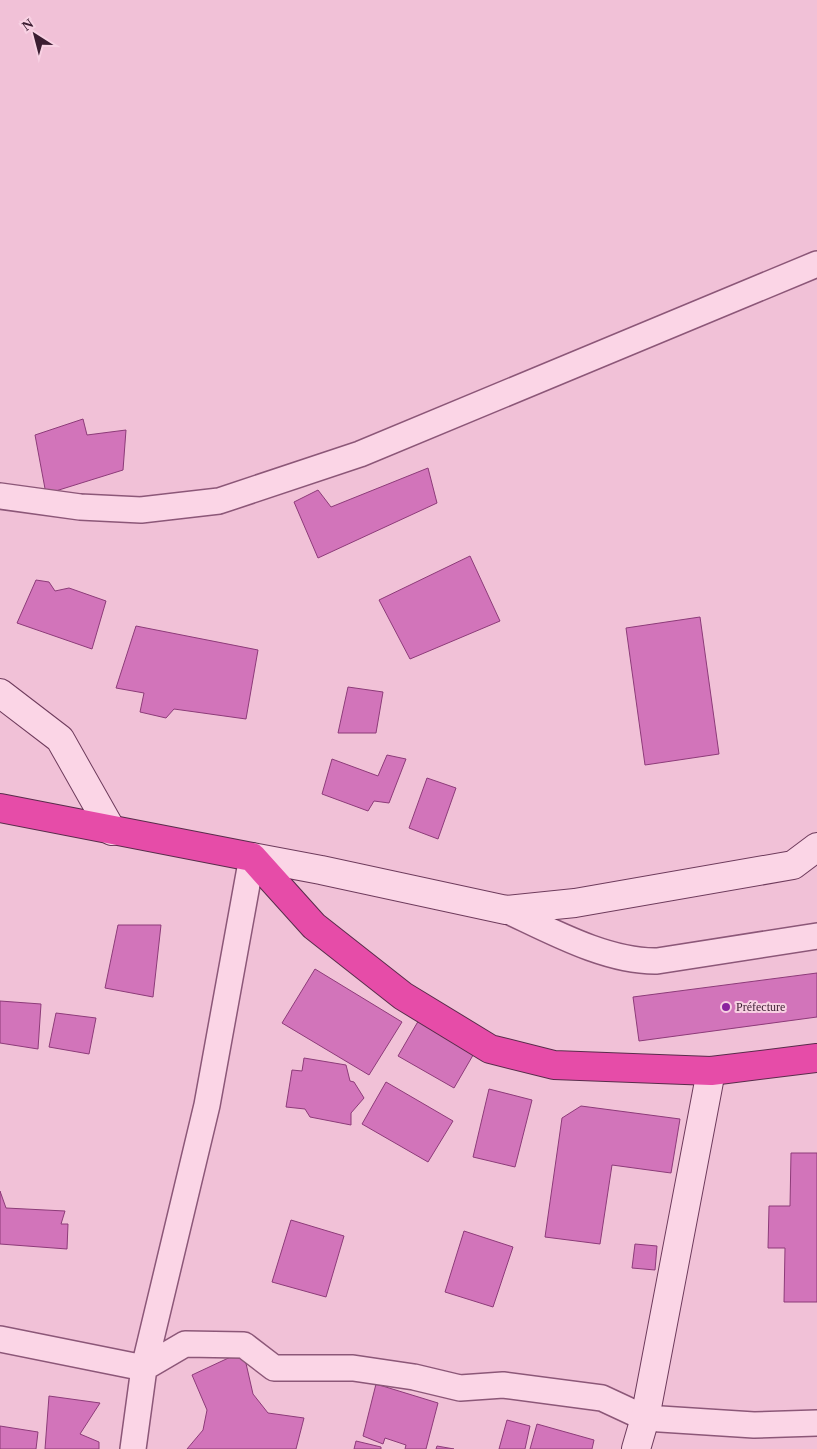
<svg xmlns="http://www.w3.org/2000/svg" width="817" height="1449" viewBox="0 0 817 1449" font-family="'Times New Roman',serif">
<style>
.building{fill:#d274ba;stroke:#8d3b79}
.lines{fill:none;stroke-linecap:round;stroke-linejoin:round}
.street-casing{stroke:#8c5778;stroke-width:28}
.secondary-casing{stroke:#6e3b5c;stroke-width:30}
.highway-casing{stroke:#592c4b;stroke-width:30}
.street{stroke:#fbd5e6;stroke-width:25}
.secondary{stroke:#fbd5e6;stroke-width:28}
.highway{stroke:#e64ca8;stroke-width:28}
.poi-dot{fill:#8b239f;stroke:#f8d1e3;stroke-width:2}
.labels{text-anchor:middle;stroke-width:4;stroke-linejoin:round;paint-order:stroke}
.poi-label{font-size:12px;fill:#3b1d31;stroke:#f8d1e3;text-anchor:start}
</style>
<rect width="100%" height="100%" fill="#f1c1d7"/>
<path class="building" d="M83 419 87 435 126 430 123 470 46 494 35 435Z
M428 468 437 503 318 558 294 502 318 490 331 507Z
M470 556 500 621 410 659 379 600Z
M36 580 49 582 55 591 69 588 106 601 92 649 17 623Z
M700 617 719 754 645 765 626 628Z
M136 626 258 650 246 719 174 709 166 718 140 712 144 693 116 688Z
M348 687 383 692 376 733H338Z
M387 755 406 759 389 803 374 801 368 811 322 794 332 759 378 776Z
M427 778 456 788 438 839 409 828Z
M118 925H161L153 997 105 988Z
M315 969 402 1022 369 1075 282 1023Z
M817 973V1017L639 1041 633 997Z
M0 1001 41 1004 38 1049 0 1043Z
M56 1013 96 1018 89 1054 49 1047Z
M420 1018 476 1050 454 1088 398 1056Z
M304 1058 346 1065 350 1081 354 1082 364 1098 351 1113V1125L310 1117 305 1109 286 1107 292 1070 302 1071Z
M386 1082 453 1121 428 1162 362 1124Z
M489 1089 532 1100 515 1167 473 1157Z
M581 1106 680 1119 671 1173 612 1165 600 1244 545 1237 562 1118Z
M791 1153H817V1302H784L785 1248H768L769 1206H790Z
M0 1191 6 1208 65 1211 61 1224H68L67 1249 0 1244Z
M291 1220 344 1236 326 1297 272 1282Z
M464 1231 513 1247 493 1307 445 1292Z
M635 1244 657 1246 655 1270 632 1268Z
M237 1354 245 1359 253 1394 268 1413 304 1418 296 1449H187L203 1430 207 1410 192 1375Z
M376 1384 438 1403 426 1449H405L406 1445 385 1438 383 1444 363 1436Z
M49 1396 100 1403 80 1434 99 1442V1449H45Z
M507 1420 530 1426 525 1449H499Z
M537 1424 594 1440 592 1449H530Z
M0 1426 38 1432 36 1449H0Z
M356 1441 381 1447V1449H354Z
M437 1446 454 1449H436Z"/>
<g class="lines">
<defs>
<path id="street" d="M0 496 80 507 141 510 219 501 360 454 817 264
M506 910C551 931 607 962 657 961L817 936
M0 1339 144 1368 185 1344 244 1345 274 1368H353L414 1377 460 1388 503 1385 602 1398 645 1418 754 1425 817 1423
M133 1449 144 1368 207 1105 252 857"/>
<path id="secondary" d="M0 693 60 739 112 831
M252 857 321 870 506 910 575 903 793 865 817 847
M636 1449 645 1418 711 1071"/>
<path id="highway" d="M0 808 252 857 314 926 403 996 490 1049 554 1065 711 1071 817 1058"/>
</defs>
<use href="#street" class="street-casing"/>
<use href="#secondary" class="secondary-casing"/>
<use href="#highway" class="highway-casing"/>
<use href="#street" class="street"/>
<use href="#secondary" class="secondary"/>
<use href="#highway" class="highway"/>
</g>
<circle class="poi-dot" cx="726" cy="1007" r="5"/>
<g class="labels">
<g class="poi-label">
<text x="736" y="1011">Préfecture</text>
</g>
</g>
<g transform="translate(35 35) rotate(324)" stroke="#f8d1e3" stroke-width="4" paint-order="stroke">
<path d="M0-4L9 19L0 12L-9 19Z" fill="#3b1d31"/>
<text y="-8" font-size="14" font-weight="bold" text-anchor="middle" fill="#3b1d31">N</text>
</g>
</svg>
